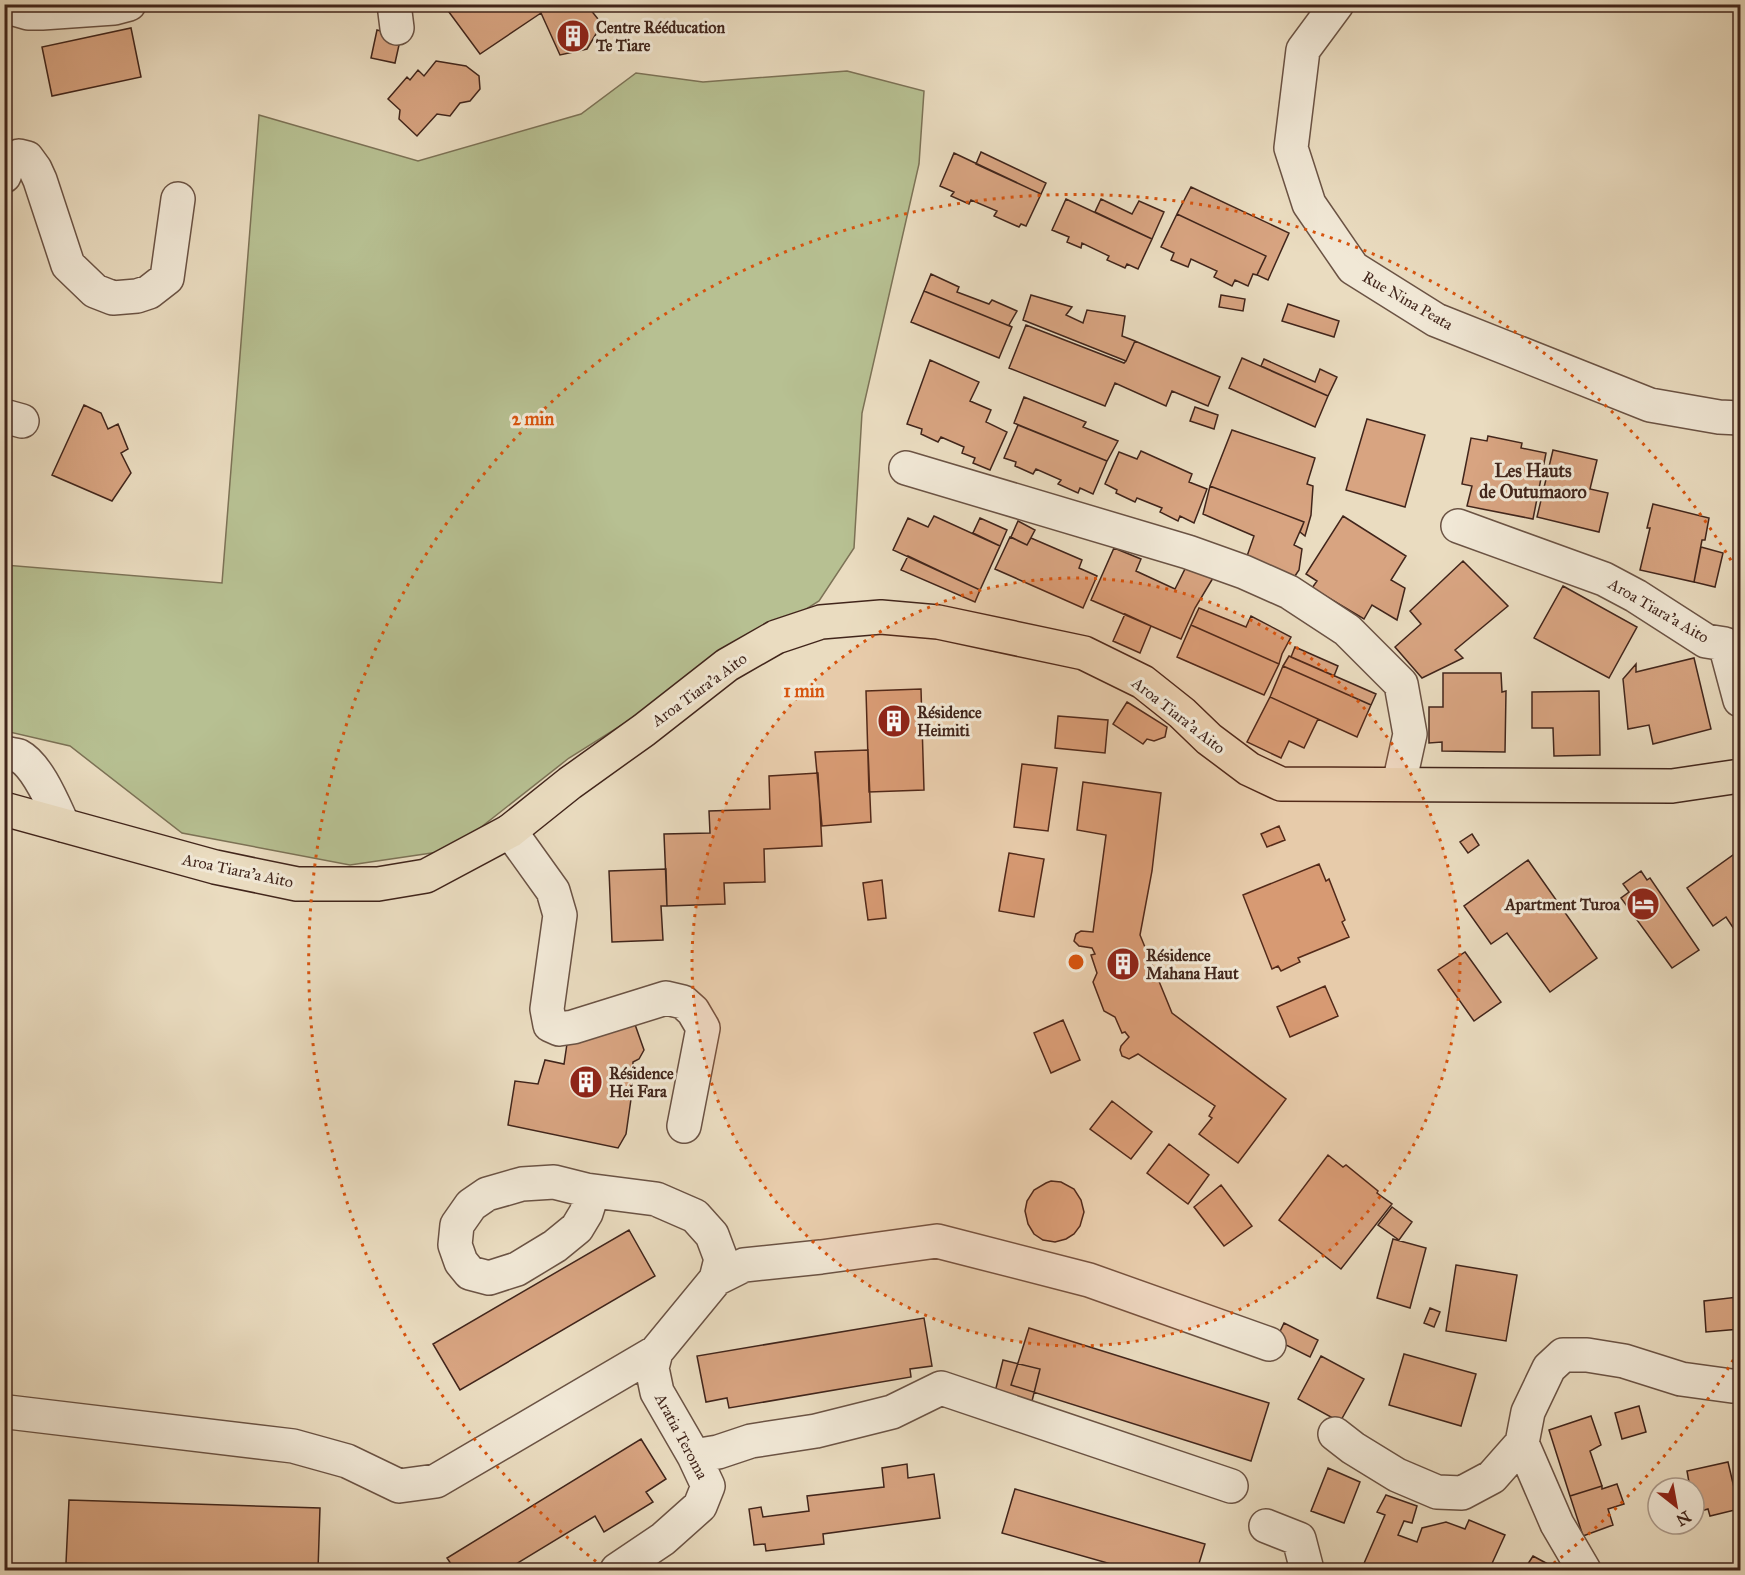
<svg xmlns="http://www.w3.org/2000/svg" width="1745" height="1575" viewBox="0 0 1745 1575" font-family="'IM FELL Great Primer',serif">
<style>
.green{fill:#b7c092;stroke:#7c7256;stroke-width:1.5}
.building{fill:#d8a481;stroke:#41251b;stroke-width:1.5}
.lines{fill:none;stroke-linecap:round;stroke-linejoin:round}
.minor-casing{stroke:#6b5344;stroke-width:36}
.major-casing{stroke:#41251b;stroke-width:36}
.minor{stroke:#f1e8d6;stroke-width:33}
.major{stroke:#eadcc0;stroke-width:33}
.ring{fill:none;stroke:#d7540e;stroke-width:3;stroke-dasharray:3 6}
.labels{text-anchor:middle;stroke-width:6;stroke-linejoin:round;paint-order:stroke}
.poi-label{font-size:16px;font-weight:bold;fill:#41251b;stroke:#f1e8d6;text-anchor:start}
.street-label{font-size:16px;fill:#41251b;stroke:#f1e8d6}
.neighbourhood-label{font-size:18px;font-weight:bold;fill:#41251b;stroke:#f1e8d6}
.centre{fill:#d7540e;stroke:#f1e8d6;stroke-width:3}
.ring-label{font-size:18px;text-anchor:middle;font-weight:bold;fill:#d7540e;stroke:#f1e8d6;stroke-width:6;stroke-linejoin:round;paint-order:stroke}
</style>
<rect width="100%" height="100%" fill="#eadcc0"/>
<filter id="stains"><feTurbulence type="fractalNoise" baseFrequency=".00333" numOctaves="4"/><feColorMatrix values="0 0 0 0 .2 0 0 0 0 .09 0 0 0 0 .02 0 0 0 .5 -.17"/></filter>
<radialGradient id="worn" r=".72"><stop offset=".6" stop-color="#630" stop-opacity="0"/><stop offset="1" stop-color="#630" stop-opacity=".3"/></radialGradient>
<path class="green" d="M847 71 924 91 919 164 862 413 854 548 819 601 569 758 452 850 350 865 182 833 70 746 5 731V565L222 583 259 115 418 161 581 114 636 73 703 82Z"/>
<path class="building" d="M443 4H586L602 24 587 49 560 55 541 13 480 54Z
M131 28 141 77 52 96 42 47Z
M377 30 401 36 395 63 371 58Z
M436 61 466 66 479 76 480 89 470 101 460 103 450 116 437 114 417 136 399 119 400 110 388 99 407 77 410 80 418 70 424 76Z
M981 152 1046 183 1041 194 976 164Z
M954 153 1041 194 1026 226 1021 224 1019 227 994 216 997 211 971 200 969 204 951 196 954 192 940 186Z
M1191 187 1289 233 1268 280 1257 275 1266 256 1177 214Z
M1066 199 1152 239 1138 269 1127 264 1125 268 1107 260 1109 256 1082 243 1081 248 1067 242 1069 237 1052 230Z
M1101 199 1132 214 1139 201 1164 212 1152 239 1095 212Z
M1177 214 1266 256 1257 275 1253 274 1248 286 1235 280 1232 286 1214 277 1217 271 1191 259 1188 267 1171 260 1174 253 1161 247Z
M931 274 959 287 957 292 989 304 992 300 1017 311 1009 325 1012 327 924 291Z
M924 291 1012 327 999 358 911 322Z
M1031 295 1072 307 1066 315 1083 323 1087 310 1125 316 1122 336 1135 341 1126 361 1023 320Z
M1221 295 1245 299 1243 311 1219 307Z
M1288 304 1339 321 1334 337 1282 321Z
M1026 325 1124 363 1126 361 1135 341 1220 377 1208 406 1172 391 1166 406 1115 383 1105 406 1009 368Z
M1242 358 1328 396 1315 427 1229 388Z
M1264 359 1315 382 1320 369 1337 377 1328 396 1261 366Z
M930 360 979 382 970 401 991 410 986 422 1007 432 990 470 973 463 975 458 962 453 964 447 941 437 938 442 921 434 922 429 907 424Z
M1024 397 1086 422 1083 427 1118 441 1107 461 1014 423Z
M84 405 101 413 108 429 118 424 128 449 121 453 131 473 112 501 52 475Z
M1195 407 1218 415 1214 429 1190 421Z
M1367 419 1425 435 1405 507 1346 490Z
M1018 425 1107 461 1093 494 1080 488 1078 493 1058 484 1061 480 1036 469 1033 474 1015 466 1016 462 1004 458Z
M1232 430 1315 458 1307 484 1313 486 1311 515 1305 536 1300 532 1304 522 1210 486Z
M1488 436 1522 443 1521 448 1546 453 1533 519 1467 506 1472 486 1462 484 1471 438 1487 441Z
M1553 450 1597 460 1590 489 1608 493 1599 532 1537 517Z
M1141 451 1192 474 1189 482 1207 489 1194 523 1180 516 1178 521 1160 512 1162 508 1137 498 1135 502 1116 493 1117 490 1105 484 1119 452 1137 459Z
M1210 486 1304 522 1294 545 1302 549 1299 570 1293 579 1246 559 1254 536 1203 514Z
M1653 504 1709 518 1705 540H1702L1694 582 1640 570 1650 528H1647Z
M934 516 1000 546 980 590 893 550 908 518 928 527Z
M1343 516 1406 556 1391 580 1405 588 1397 620 1372 605 1364 619 1312 588 1317 581 1306 574Z
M980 518 1007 530 1000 546 973 533Z
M1018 521 1035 530 1027 545 1011 537Z
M1010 537 1027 545 1031 538 1082 560 1079 568 1097 576 1083 608 995 569Z
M1701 547 1723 553 1715 587 1694 582Z
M1114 548 1141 559 1136 571 1175 589 1186 567 1213 578 1195 608 1181 639 1091 600Z
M908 556 980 590 975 602 901 570Z
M1463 561 1508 606 1455 650 1463 658 1422 678 1395 647 1421 624 1410 611Z
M1563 586 1637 627 1609 678 1534 638Z
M1199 608 1246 627 1251 616 1291 637 1282 654 1279 664 1191 625Z
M1125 614 1151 626 1140 653 1113 641Z
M1191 625 1279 664 1264 695 1177 657Z
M1295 647 1338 666 1334 676 1291 657Z
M1289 656 1376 694 1371 705 1283 666Z
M1694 658 1711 729 1653 744 1649 725 1628 729 1623 679 1636 664V672Z
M1283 666 1371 705 1357 737 1270 697Z
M1443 673H1501L1502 692 1506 691 1505 752 1442 751V742L1429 743V707H1443Z
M921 689 924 790 869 792 866 691Z
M1599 691 1600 755 1554 756 1553 728H1532V692Z
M1270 697 1318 719 1304 748 1289 741 1281 758 1247 742Z
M1127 702 1167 727 1165 737 1154 741 1147 739 1143 744 1113 724Z
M1058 716 1108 720 1105 753 1055 748Z
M868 750 871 822 822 826 815 752Z
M1022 764 1057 768 1048 831 1014 827Z
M818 773 822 846 764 849 765 882 724 883 725 904 667 906 664 834 710 833 709 811 770 809 769 776Z
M1083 782 1161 793 1152 871 1140 935 1172 1013 1286 1099 1238 1163 1199 1134 1212 1118 1209 1116 1215 1106 1138 1054 1129 1059 1122 1056 1120 1050 1121 1046 1129 1037 1125 1032 1122 1033 1115 1017 1104 1011 1093 982 1097 973 1091 955 1095 954 1092 948 1079 946 1074 941 1076 934 1081 931 1093 932 1106 835 1077 830Z
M1279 826 1285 840 1267 847 1261 834Z
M1472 834 1479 845 1468 853 1460 842Z
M1740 850V938L1726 917 1713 926 1687 888Z
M1009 853 1044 859 1034 917 999 911Z
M1528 860 1597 958 1550 992 1507 933 1491 944 1464 906Z
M1319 864 1326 881 1329 879 1345 920 1342 922 1349 937 1298 958 1300 962 1281 971 1278 966 1272 969 1243 895Z
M666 869 667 906H661L663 940 612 942 609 871Z
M1641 871 1647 880 1650 878 1699 950 1672 968 1621 898 1629 892 1623 884Z
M882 880 886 918 868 920 863 883Z
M1465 952 1501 1002 1474 1021 1438 970Z
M1325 986 1338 1016 1290 1037 1277 1007Z
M632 1016 644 1050 639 1059 633 1062 632 1092 626 1134 618 1148 508 1125 515 1081 538 1084 545 1060 564 1064 568 1037Z
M1063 1020 1080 1060 1051 1073 1034 1033Z
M1112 1101 1152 1132 1131 1159 1090 1129Z
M1169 1144 1209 1175 1188 1204 1147 1173Z
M1328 1155 1343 1167 1346 1165 1378 1191 1377 1193 1392 1204 1341 1269 1279 1220Z
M1051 1181 1061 1182 1074 1189 1081 1200 1084 1212 1080 1226 1074 1234 1066 1239 1055 1242 1043 1240 1034 1234 1028 1224 1025 1211 1027 1201 1034 1190 1046 1183Z
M1221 1185 1252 1226 1224 1246 1194 1207Z
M1392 1207 1412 1222 1399 1240 1378 1225Z
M629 1230 655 1276 460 1390 433 1344Z
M1393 1239 1426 1248 1410 1308 1377 1298Z
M1456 1265 1517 1275 1506 1341 1446 1331Z
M1738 1297 1740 1329 1706 1332 1704 1301Z
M1430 1308 1440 1312 1434 1327 1424 1323Z
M924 1318 932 1366 910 1369 911 1377 729 1408 727 1398 706 1402 697 1356Z
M1284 1323 1318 1340 1310 1357 1276 1340Z
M1029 1328 1269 1403 1251 1461 1011 1385Z
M1404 1354 1476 1374 1461 1426 1389 1405Z
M1321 1356 1364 1379 1340 1422 1298 1399Z
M1003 1360 1040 1369 1031 1405 994 1396Z
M1639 1406 1646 1432 1622 1439 1615 1413Z
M1591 1416 1601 1445 1590 1451 1602 1486 1570 1496 1549 1430Z
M641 1439 666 1479 646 1492 653 1502 604 1532 595 1516 506 1570H455L447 1558Z
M1728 1462 1739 1509 1710 1516 1708 1509 1694 1513V1488H1690L1687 1471Z
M907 1464 908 1478 934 1474 940 1518 823 1534 824 1544 766 1551 765 1544 754 1545 749 1509 761 1507 763 1517 809 1511 807 1496 884 1487 882 1468Z
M1328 1468 1360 1482 1344 1523 1311 1511Z
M1617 1484 1624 1504 1608 1509 1613 1525 1583 1536 1570 1496 1602 1486V1489Z
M1015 1489 1205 1544 1197 1570H1132L1002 1533Z
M1386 1495 1417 1506 1412 1523 1404 1521 1398 1535 1417 1542 1422 1528 1446 1522 1465 1529 1469 1520 1505 1535 1489 1570H1463L1451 1565 1449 1570H1369L1362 1568 1385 1515 1377 1512Z
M69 1500 320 1508 318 1570 66 1563Z
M1533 1556 1559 1570H1524Z"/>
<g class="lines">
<defs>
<path id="minor" d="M394 4 397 28
M1337 4 1303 50 1291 148 1309 204 1353 268 1436 320 1650 405 1719 417 1740 418
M4 6 28 13H42L114 8 129 4
M4 176 9 163 19 156 27 158 35 169 40 180 68 265 95 291 113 298 137 296 149 292 167 278 178 199
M4 416 22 421
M906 468 1188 552 1244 572 1289 592 1347 630 1401 684 1410 734 1399 784
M1458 526 1604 579 1636 596 1706 641 1725 644 1740 700
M4 753C9 754 15 755 19 756 38 766 54 806 63 825
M510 831 553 891 560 915 547 1009 550 1025 559 1029 573 1027 666 998 683 1002 693 1011 703 1028 684 1126
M593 1191 586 1213 577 1228 555 1246 517 1269 489 1278 470 1273 461 1262 455 1245 457 1225 471 1205 487 1194 522 1184 554 1182 586 1190 656 1199 695 1216 712 1235 721 1259 716 1279 656 1352 652 1368 657 1392 694 1456 708 1486 700 1506 663 1539 617 1570
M716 1279 744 1265 821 1257 937 1241 1089 1280 1269 1344
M8 1412 293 1446 347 1461 399 1486 436 1481 656 1352
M1335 1434 1353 1448 1397 1475 1437 1492 1462 1493 1492 1477 1522 1443 1528 1412 1549 1368 1563 1355H1587L1624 1361 1681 1379 1732 1386H1740
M1522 1443 1557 1524 1584 1570
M694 1456 718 1452 751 1441 816 1431 892 1412 941 1388 1231 1486
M1266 1526 1299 1539 1306 1566V1570"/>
<path id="major" d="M4 809 215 867 297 884H378L426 876 510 831 570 783 644 730 727 665 776 637 821 622 881 617 938 622 1084 653 1143 682 1182 713 1209 739 1249 769 1281 784 1672 786 1740 776"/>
</defs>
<use href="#minor" class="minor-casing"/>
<use href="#major" class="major-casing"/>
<use href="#minor" class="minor"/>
<use href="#major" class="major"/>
</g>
<circle cx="1076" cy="962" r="384" fill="#d7540e" fill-opacity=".12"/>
<g class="ring">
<circle cx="1076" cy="962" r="384"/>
<path d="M1738 1352A768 768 0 0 1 1549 1567M603 1567A768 768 0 1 1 1738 572"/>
</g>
<defs>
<symbol id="building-disc" viewBox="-11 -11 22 22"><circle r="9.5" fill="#8f2418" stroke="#f1e8d6"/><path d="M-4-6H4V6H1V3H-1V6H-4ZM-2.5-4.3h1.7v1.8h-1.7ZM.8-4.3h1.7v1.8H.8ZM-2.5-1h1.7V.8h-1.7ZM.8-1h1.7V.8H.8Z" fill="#fff"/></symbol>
<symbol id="hotel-disc" viewBox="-11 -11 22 22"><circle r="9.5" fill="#8f2418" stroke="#f1e8d6"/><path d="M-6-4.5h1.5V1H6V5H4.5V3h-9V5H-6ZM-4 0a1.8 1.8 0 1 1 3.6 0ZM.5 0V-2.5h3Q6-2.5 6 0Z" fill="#fff"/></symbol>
</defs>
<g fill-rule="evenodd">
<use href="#building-disc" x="554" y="17" width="38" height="38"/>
<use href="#building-disc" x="875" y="702" width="38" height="38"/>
<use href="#hotel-disc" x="1624" y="885" width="38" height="38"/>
<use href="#building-disc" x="1104" y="945" width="38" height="38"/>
<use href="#building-disc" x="567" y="1063" width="38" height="38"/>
</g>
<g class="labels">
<g class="poi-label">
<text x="596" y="33">Centre Rééducation<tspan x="596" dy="18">Te Tiare</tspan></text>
<text x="917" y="718">Résidence<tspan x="917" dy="18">Heimiti</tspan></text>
<text x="1620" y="910" text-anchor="end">Apartment Turoa</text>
<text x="1146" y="961">Résidence<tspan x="1146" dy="18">Mahana Haut</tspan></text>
<text x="609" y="1079">Résidence<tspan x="609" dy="18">Hei Fara</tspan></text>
</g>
<g class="street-label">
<text transform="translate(1408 300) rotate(30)" y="6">Rue Nina Peata</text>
<text transform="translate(1659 610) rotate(30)" y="6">Aroa Tiara'a Aito</text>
<text transform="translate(699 689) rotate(-36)" y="6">Aroa Tiara'a Aito</text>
<text transform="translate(1179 715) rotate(38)" y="6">Aroa Tiara'a Aito</text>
<text transform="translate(238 870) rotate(12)" y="6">Aroa Tiara'a Aito</text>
<text transform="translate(682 1436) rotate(62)" y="6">Aratia Teroma</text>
</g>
<g class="neighbourhood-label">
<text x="1533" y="477">Les Hauts<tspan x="1533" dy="21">de Outumaoro</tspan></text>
</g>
</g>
<circle cx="1076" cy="962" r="9" class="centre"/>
<g class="ring-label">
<text x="533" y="425">2 min</text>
<text x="804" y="697">1 min</text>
</g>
<rect width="1745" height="1575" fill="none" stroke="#eadcc0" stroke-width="24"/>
<rect x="6" y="6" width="1733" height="1563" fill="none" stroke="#41251b" stroke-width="3"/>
<rect x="12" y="12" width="1721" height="1551" fill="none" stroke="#41251b" stroke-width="1.5"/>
<g transform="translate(1676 1506) rotate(149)"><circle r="28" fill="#f1e8d6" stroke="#ab9a8b" stroke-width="1.5"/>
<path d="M0-4.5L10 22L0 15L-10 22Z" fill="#8f2418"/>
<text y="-9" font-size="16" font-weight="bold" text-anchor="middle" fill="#41251b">N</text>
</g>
<rect width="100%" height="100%" filter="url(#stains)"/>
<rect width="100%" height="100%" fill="url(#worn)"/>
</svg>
